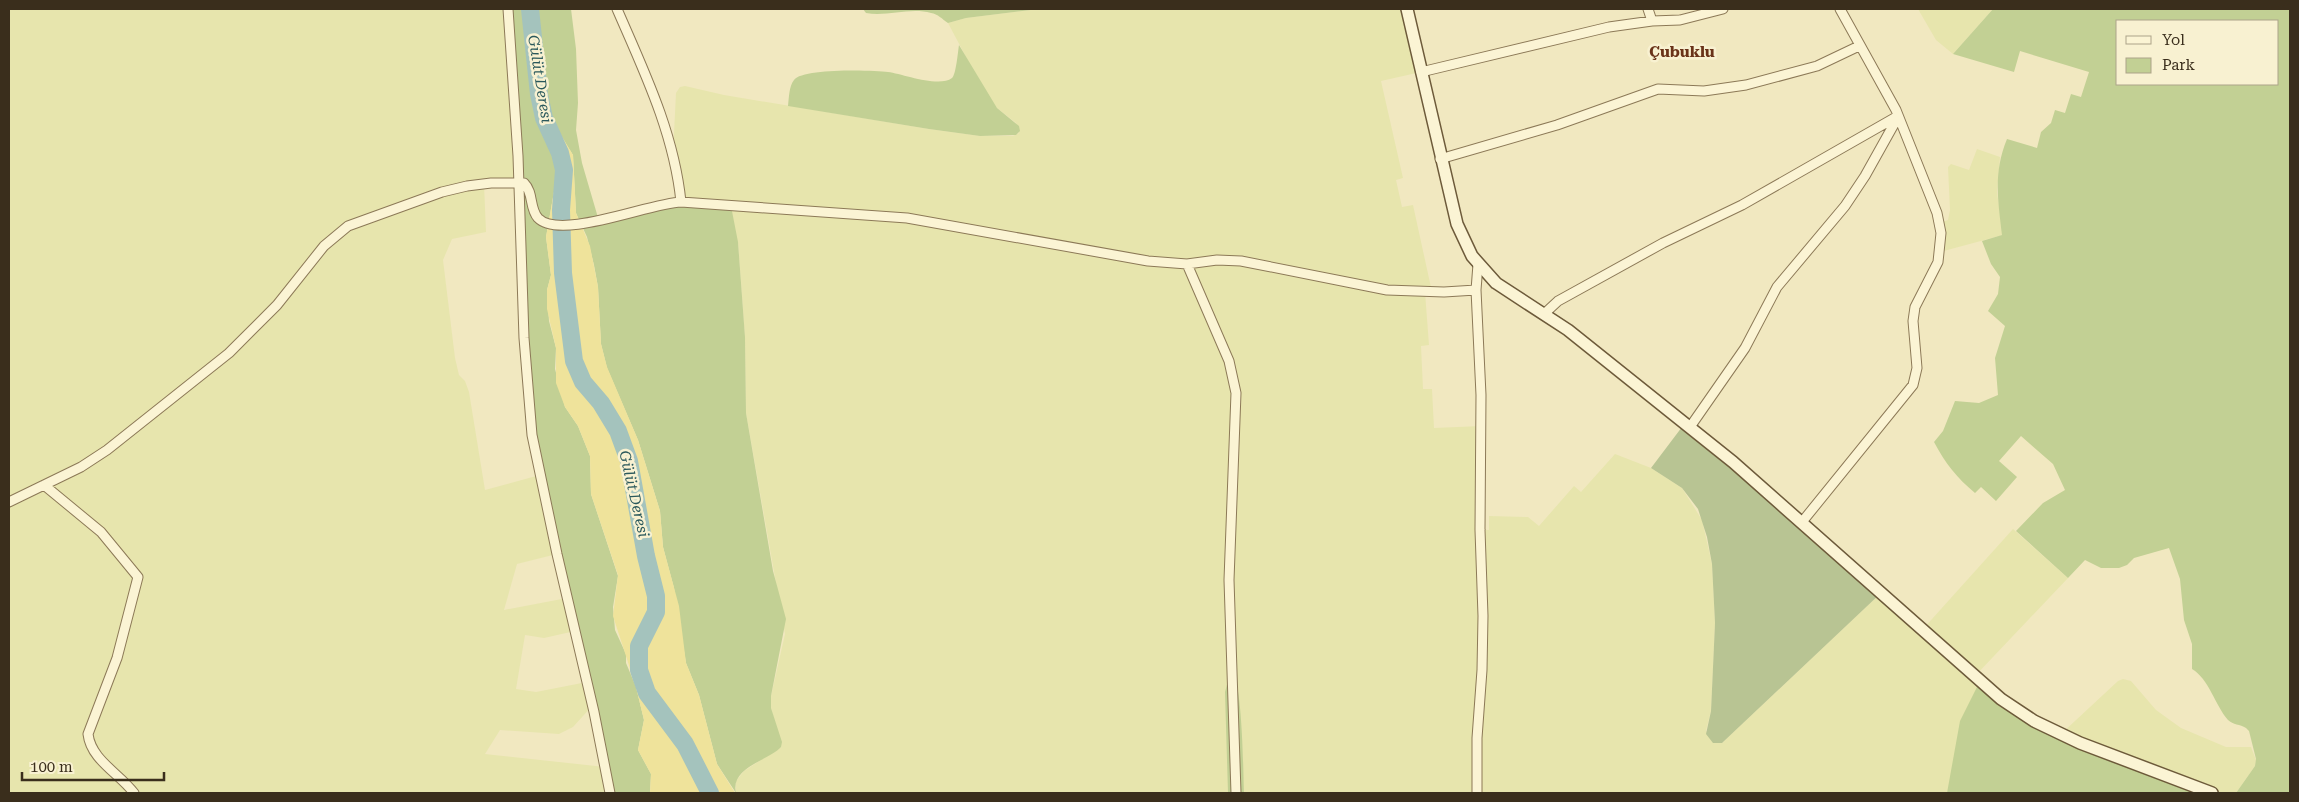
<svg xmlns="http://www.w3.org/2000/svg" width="2299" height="802" viewBox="0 0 2299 802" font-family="'Roboto Serif',serif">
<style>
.farmland{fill:#e7e5ad}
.green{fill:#c2d094;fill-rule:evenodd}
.sand{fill:#efe39b}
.cemetery{fill:#b8c493}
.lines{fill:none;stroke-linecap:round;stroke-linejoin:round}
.river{stroke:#a4c3bd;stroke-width:18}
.street-casing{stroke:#8c7957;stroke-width:11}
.secondary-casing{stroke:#6d5a3a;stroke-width:14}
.street{stroke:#fbf4d4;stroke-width:9}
.secondary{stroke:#fbf4d4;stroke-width:11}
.labels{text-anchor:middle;stroke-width:5;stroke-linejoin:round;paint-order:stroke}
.neighbourhood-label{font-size:15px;font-weight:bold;fill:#6a3319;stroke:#f8f1d1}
.water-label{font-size:15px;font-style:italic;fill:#2a585b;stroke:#f8f1d1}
</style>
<rect width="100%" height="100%" fill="#f1e8c0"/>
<path class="farmland" d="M9 9H508L519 182 484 184 486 232 452 239 443 260 455 358 459 375 465 381 469 392 485 490 540 475 557 554 517 564 504 610 567 598 575 631 544 638 525 635 516 689 536 692 587 682 593 705 573 727 559 734 500 730 485 754 605 767 604 793H9Z
M1039 9H1407L1421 72 1381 81 1403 178 1396 180 1402 207 1413 205 1432 292H1425L1429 345 1421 346 1423 389H1432L1434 428 1481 426 1480 530H1489V516L1528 517 1539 526 1574 486 1581 492 1615 454 1651 468 1682 488 1702 520 1712 564 1715 623 1711 711 1706 731 1722 743 1881 593 1923 629 2013 529 2068 578 1975 676 1980 681 1947 793H736V781L744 771 781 747 771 708V696L785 634 746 413 745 337 738 242 681 202 673 154 676 93 680 87 685 86 724 95 929 129 980 136H1013L1019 133 1016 123 997 108 983 89 948 23 966 18Z
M1918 9H1993L1953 54 1936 40Z
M1977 149 2000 157 1997 192 2003 235 1940 252 1939 223 1948 220 1950 210 1948 167 1951 164 1969 170Z
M2123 679 2131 681 2156 710 2181 728 2226 747H2251L2256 760 2255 766 2236 793H2212L2061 734 2118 681Z"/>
<path class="green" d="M508 9H571L576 49 578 103 576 130 582 163 599 221 652 205 731 206 738 242 745 337 746 413 773 571 786 619 771 696V708L782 742 781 747C768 761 730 767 736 793L717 764 699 695 686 663 674 588 663 547 660 511 638 440 607 368 601 344 598 287 594 265 587 237 576 213 573 155 556 128 539 121 556 160 555 186 546 237 551 275 547 290 549 321 556 348 555 369 565 407 578 426 590 456 591 494 618 576 613 607 615 630 626 654V663L636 687 644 720 638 750 651 774 650 793H604L605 767 532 435Z
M863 9H1039L966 18 948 23C942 19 938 14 931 13 910 7 887 17 866 13Z
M1993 9H2290V793H2236L2255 766 2256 759 2249 731 2246 728C2240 724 2233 725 2228 720 2215 705 2209 679 2192 669V644L2184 620 2180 579 2169 548 2134 558 2127 565 2119 568H2101L2085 560 2068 578 2016 531 2043 503 2065 490 2053 464 2021 436 1999 461 2017 477 1996 501 1981 487 1975 493C1957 478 1945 463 1934 442L1943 431 1955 401 1979 403 1998 395 1995 358 2005 326 1988 311 1998 294 2000 277 1991 264 1982 241 2002 235C1998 200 1993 173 2007 139L2037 148 2041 132 2051 123 2055 110 2065 113 2071 94 2081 97 2089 72 2020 51 2014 72 1953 54ZM2118 21H2278V84H2118Z
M959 45 997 108 1019 126 1020 131 1016 135 980 136 929 129 788 106C789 98 789 86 794 80 802 68 873 70 888 72 903 74 939 88 952 78 956 75 958 51 959 45Z
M1231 669C1243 682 1243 771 1244 793H1228L1225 692Z
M1980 681 2019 712 2212 793H1947L1960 721Z"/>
<path class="sand" d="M545 117 551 118 573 155 576 213 590 246 598 287 601 344 607 367 638 440 660 511 663 547 679 606 686 663 699 695 717 764 735 793H650L651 774 638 750 644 720 636 687 613 616 618 575 591 494 590 456 578 426 565 407 556 383V348L547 309V290L551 275 546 237 555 186 556 160 539 121Z"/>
<path class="cemetery" d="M1685 423 1881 593 1722 743H1713L1706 734 1711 711 1715 623 1712 564 1707 537 1698 509 1682 488 1651 468Z"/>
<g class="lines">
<path class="river" d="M530 9 539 94 544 118 560 153 564 170 561 210 563 273 574 361 583 382 601 403 618 431 629 461 646 556 656 596V612L639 646V670L647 693 685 744 710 793"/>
<defs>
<path id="street" d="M508 9 518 156 524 338 532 435 557 554 594 712 610 793
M617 9C644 71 674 133 681 202
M1648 9 1652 21
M1421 72 1609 27 1652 21 1680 20 1723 9
M1440 159 1557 125 1658 89 1704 91 1746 85 1817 66 1859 46
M1187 264 1229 361 1236 393 1229 580 1236 793
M1544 314 1558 301 1663 243 1742 205 1898 116
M1690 427 1745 348 1777 287 1845 206 1865 176 1898 117
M44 485 101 532 138 577 117 658 88 734C91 760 119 773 134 793
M9 502 81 467 107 450 229 353 277 305 324 246 348 226 442 192 467 186 491 183H524C534 193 529 208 538 218 560 241 650 203 681 202L907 218 1148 261 1187 264 1217 260 1241 261 1387 290 1444 292 1476 290
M1802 522 1913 385 1917 368 1913 321 1915 307 1938 262 1941 233 1937 213 1896 110 1840 9
M1477 793V738L1482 670 1483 616 1480 530 1481 395 1476 290 1478 264"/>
<path id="secondary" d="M1407 9 1457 224 1472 256 1496 283 1568 330 1733 462 2001 699 2034 721 2080 743 2212 793"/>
</defs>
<use href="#street" class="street-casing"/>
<use href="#secondary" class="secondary-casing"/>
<use href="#street" class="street"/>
<use href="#secondary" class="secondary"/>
</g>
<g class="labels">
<g class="neighbourhood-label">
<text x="1682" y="57">Çubuklu</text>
</g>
<g class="water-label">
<text transform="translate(540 79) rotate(81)" y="5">Gülüt Deresi</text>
<text transform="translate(634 494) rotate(77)" y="5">Gülüt Deresi</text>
</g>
</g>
<rect width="2299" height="802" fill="none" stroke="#3a2e1c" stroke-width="20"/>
<rect x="2116" y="20" width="162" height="65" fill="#f8f1d1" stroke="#aca389"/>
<rect x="2126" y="36" width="25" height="8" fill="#fbf4d4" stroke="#aca389"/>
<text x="2162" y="45" font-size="15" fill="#3a2e1c">Yol</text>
<rect x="2126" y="58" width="25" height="15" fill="#c2d094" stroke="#aca389"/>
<text x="2162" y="70" font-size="15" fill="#3a2e1c">Park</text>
<path d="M22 772v8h142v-8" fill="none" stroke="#3a2e1c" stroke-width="2.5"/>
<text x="30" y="772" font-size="15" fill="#3a2e1c" stroke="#f8f1d1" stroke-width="4" paint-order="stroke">100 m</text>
</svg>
